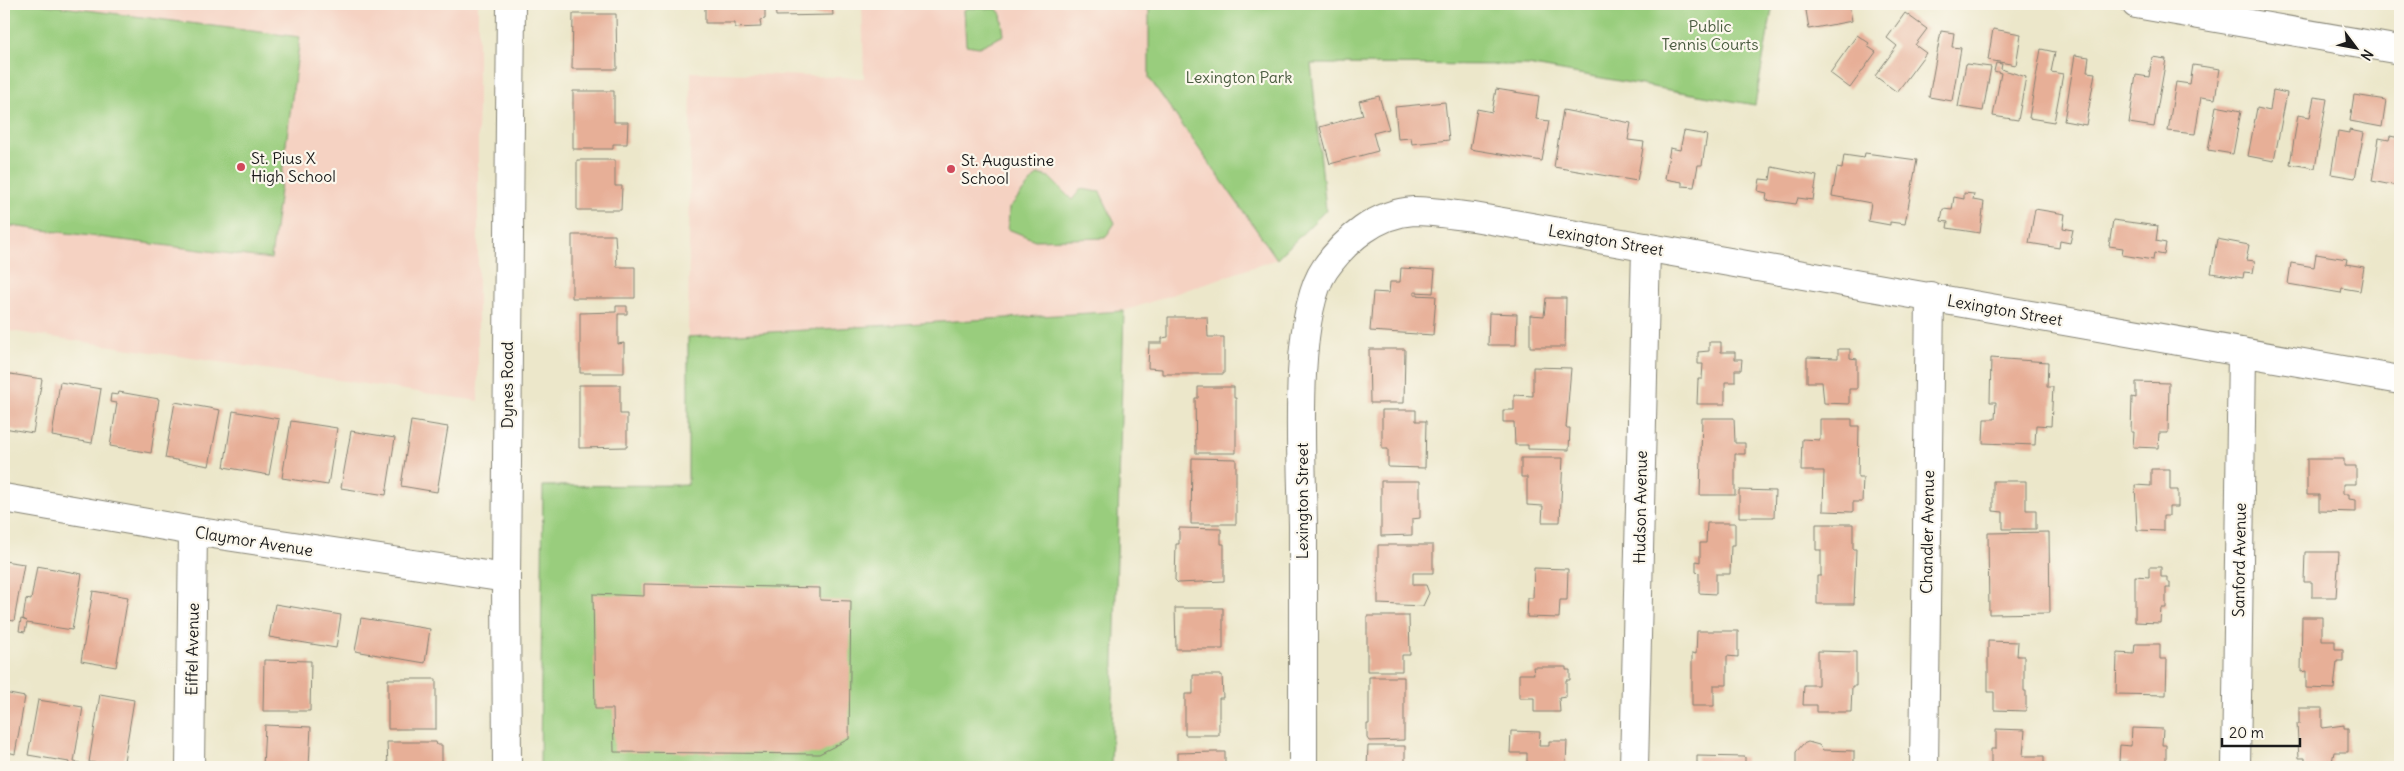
<svg xmlns="http://www.w3.org/2000/svg" width="2404" height="771" viewBox="0 0 2404 771" font-family="Delius,sans-serif">
<style>
.built{fill:#f5d2c2}
.green{fill:#99cd7d;stroke:#5a744c}
.building{fill:#e7af97}
.lines{fill:none;stroke-linecap:round;stroke-linejoin:round}
.street-casing{stroke:#848273;stroke-width:30}
.secondary-casing{stroke:#848273;stroke-width:30}
.street{stroke:#fff;stroke-width:28}
.secondary{stroke:#fff;stroke-width:28}
.poi-dot{fill:#d1495b;stroke:#fbf7ec;stroke-width:2}
.labels{text-anchor:middle;stroke-width:4.5;stroke-linejoin:round;paint-order:stroke}
.park-label{font-size:16px;fill:#485a3e;stroke:#fbf7ec}
.poi-label{font-size:16px;fill:#1c1c1c;stroke:#fbf7ec;text-anchor:start}
.street-label{font-size:16px;fill:#1c1c1c;stroke:#fbf7ec}
</style>
<rect width="100%" height="100%" fill="#fbf7ec"/>
<filter id="ink" filterUnits="userSpaceOnUse"><feTurbulence type="fractalNoise" baseFrequency=".02" numOctaves="2"/><feDisplacementMap in="SourceGraphic" scale="10" xChannelSelector="R" yChannelSelector="G"/><feConvolveMatrix kernelMatrix="1 2 1 2 8 2 1 2 1" color-interpolation-filters="sRGB"/></filter>
<filter id="wash" filterUnits="userSpaceOnUse"><feTurbulence type="fractalNoise" baseFrequency=".0096" numOctaves="4" result="noise"/><feDisplacementMap in="SourceGraphic" scale="20" xChannelSelector="R" yChannelSelector="G"/><feGaussianBlur stdDeviation="1.12" result="paint"/><feColorMatrix in="noise" values="0 0 0 0 0 0 0 0 0 0 0 0 0 0 0 0 0 1.4 0 .05"/><feComposite in="paint" operator="in"/></filter>
<g filter="url(#wash)">
<rect width="100%" height="100%" fill="#ece7ca"/>
<path class="built" d="M4 4H478V401L4 330Z
M862 4H1149V79L1277 259 1124 311 688 337 691 72 864 78Z"/>
<path class="green" d="M4 4H39L300 37 271 259 4 225Z
M1149 4H1773L1755 105 1528 65 1311 64 1326 210 1277 259 1149 78Z
M968 8 997 9 1001 14 1004 35 979 47 966 45 964 10Z
M1038 174 1049 177 1072 200 1081 189 1100 192 1115 223 1105 238 1035 240 1008 229 1009 208Z
M1124 311 1111 767H540L543 486 688 485V337Z"/>
<g id="blocks">
<path class="building" d="M705 4H760V9L765 10V19L760 20 761 27 735 28V23H705Z
M775 4H832L833 15 776 16Z
M1805 4H1849L1852 21 1809 29Z
M1905 13 1927 29 1915 45 1926 53 1897 92 1875 76 1897 46 1887 38Z
M573 14H616L617 69H572Z
M1993 29 2021 34 2016 65 1988 60Z
M1941 31 1954 33 1952 47 1961 48 1952 101 1929 97Z
M1857 35 1869 43 1867 46 1876 52 1850 88 1830 73Z
M2041 49 2055 52 2051 72 2063 74 2054 122 2029 118Z
M2075 55 2089 57 2087 72 2095 73 2086 125 2064 121Z
M2152 57 2166 59 2154 127 2129 123 2136 75 2149 77Z
M1996 63 2002 64 2001 69 2026 77 2018 120 1993 116 2001 73 1994 71Z
M1966 64 1991 67 1983 111 1958 107Z
M2193 65 2220 69 2215 99 2201 97 2195 134 2168 131 2176 82 2190 84Z
M1496 89 1539 96 1536 119 1549 121 1542 161 1470 149 1477 109 1492 112Z
M2273 90 2287 93 2274 161 2248 156 2257 108 2270 111Z
M573 91H614V122H628L627 144H613V149H573Z
M2354 95 2386 100 2382 127 2350 121Z
M1379 96 1389 129 1373 133 1378 151 1330 164 1320 127 1363 115 1359 101Z
M2314 97 2327 99 2315 168 2290 164 2298 115 2310 117Z
M1445 102 1449 140 1412 144 1411 138 1398 139 1395 107Z
M2216 106 2241 111 2233 154 2208 150Z
M1563 110 1631 123 1628 140 1644 142 1637 181 1554 167Z
M2349 130 2364 133 2355 178 2331 174 2338 131 2349 133Z
M1684 131 1707 135 1702 165H1698L1694 187 1682 186V182L1665 179 1670 148 1680 150Z
M2390 136 2400 138V165L2397 186 2372 181 2379 138 2389 140Z
M1865 153 1917 160 1905 224 1890 222V225L1868 221 1871 203 1832 196 1837 168 1842 169 1844 155 1864 158Z
M577 160H615V186H622L621 210H577Z
M1772 167 1817 176 1813 200 1798 198 1796 204 1766 200 1767 193 1758 191 1760 179 1770 180Z
M1964 193 1974 194 1973 200 1984 202 1980 233 1947 228 1948 222 1941 221 1943 209 1952 210 1954 197 1964 199Z
M2035 209 2065 214 2063 228 2073 230 2070 243 2060 241 2059 248 2029 243Z
M2113 220 2158 226 2156 241 2166 243 2164 255 2154 253 2153 260 2122 255 2123 248 2109 246Z
M572 235H615L617 267H635V298H572Z
M2217 239 2249 245 2246 260 2255 261 2253 273 2244 272 2243 278 2211 273Z
M2316 254 2347 259 2346 264 2364 267 2360 291 2342 288 2341 293 2288 284 2291 263 2314 267Z
M1401 268 1435 270 1433 293 1414 292V295L1436 296 1433 335 1370 331 1373 292 1389 293 1390 282H1400Z
M2399 285H2400V306H2396Z
M1546 298H1566L1565 347H1530V315L1544 316Z
M616 306H627V314H618V344L624 343V373H580V313L616 312Z
M1489 313 1517 314 1516 345H1488Z
M1168 317H1207L1208 337H1224V374H1162V369L1148 368 1149 343H1162V338L1168 337Z
M1709 342H1721V352H1735V359H1742L1741 370H1735V382H1725V404H1697L1698 379H1702L1703 364H1698V352L1709 351Z
M1369 349H1405L1404 403H1370Z
M1838 349H1850V358L1857 359V389H1849V404L1824 403 1822 382H1807V357L1838 358Z
M1991 358 2048 362 2047 387H2053L2051 426 2036 425 2035 445 1983 443 1984 419H1995L1996 402H1990Z
M1533 367 1571 368 1566 428H1570L1569 450 1528 449V445H1515L1514 422H1503V410H1514V395L1533 396Z
M4 373 42 379 33 433 4 428Z
M60 382 101 389 92 443 52 436Z
M2136 382 2169 383 2168 433H2159L2158 448 2133 447 2134 432H2131L2132 397 2136 398Z
M579 385H620V414H627V447L579 448Z
M1198 387H1234V398H1236V453H1196L1195 398H1198Z
M119 392 159 399 151 453 110 446 117 403 110 402 111 394 118 395Z
M175 402 220 410 209 466 165 458Z
M1382 410H1416V421H1426L1425 468 1388 467V449H1382Z
M233 411 279 419 269 475 224 467Z
M1702 418H1734L1735 443H1745V454H1735V495H1700Z
M1820 419H1852V426H1859L1858 477H1863L1862 502H1853V512L1823 511 1824 471H1801L1802 439 1820 440Z
M291 421 337 428 328 485 282 478Z
M411 421 448 427 437 492 401 486Z
M351 431 395 438 386 495 341 488Z
M1192 458 1236 459V524H1191Z
M1521 458H1563L1560 522H1542L1543 506 1527 505V477H1521Z
M2307 459H2344V466H2356V484H2343V494H2349V499L2356 500V512L2319 511V495H2307Z
M2151 469H2170V490H2178V507H2169V516H2163V531L2137 530 2135 485 2151 486Z
M1381 481H1420V518L1412 519V535L1381 536Z
M1993 481H2026V510H2036V529H2003V512L1993 511Z
M1739 490 1775 491 1774 517H1739Z
M1707 523H1735V545H1731L1730 574H1716V594L1699 593V573L1696 572V561L1700 562V543H1706Z
M1816 524H1853V549H1856L1854 604H1817V576H1821V550H1816Z
M1179 528 1221 529V544H1224V581L1178 583 1175 580 1176 544H1179Z
M2049 532 2050 613 1989 614 1988 533Z
M1378 545H1433V573H1413V585H1426L1429 593 1423 606 1378 604Z
M2305 552H2339L2336 597H2312V582H2304Z
M4 561 24 564 14 621 4 619Z
M37 566 82 574 72 630 27 623 25 632 19 631 21 619 27 621 23 619 26 599 31 600Z
M2149 567H2161V577H2167V582H2170V588H2166V608H2161L2160 623 2135 622V576L2149 577Z
M1534 568 1568 569 1567 600H1560L1559 618 1527 617 1528 598H1533Z
M644 584 820 588V600L851 601 849 739 819 754 614 752 613 709H595L593 594 644 596Z
M93 591 128 597 116 667 81 661Z
M275 604 341 615 336 648 269 637Z
M1175 608H1223V649H1176Z
M1367 616H1409L1410 655H1402V671H1367Z
M2302 617H2322V641H2335V649H2343V661H2337L2334 689 2306 688V671L2301 672Z
M361 618 430 629 425 663 355 651Z
M1697 631H1738V657L1727 656V685H1714V706H1692V653L1696 654Z
M1988 641 2018 642 2017 656H2024V691H2026V711L1994 710V692H1988Z
M2135 644H2160V659H2167L2166 695 2116 694 2117 653 2134 654Z
M1818 651 1856 652V686H1852L1851 712H1817V705H1803L1804 685H1818Z
M264 660 311 661 310 711H263Z
M1533 667H1566V670H1570V680H1566V697L1559 698 1560 712H1534V698H1519V674H1534Z
M1193 675H1222L1223 698H1219V735H1185V694H1193Z
M1369 677H1404V740L1369 741 1367 738V724H1369Z
M388 679H436V729H388Z
M4 693 25 697 15 754 4 751Z
M100 694 134 700 123 767 89 762Z
M38 700 83 707 74 762 80 763V767H68L69 762 28 755Z
M2299 708H2322V728L2344 725V728H2348V752H2334L2331 767H2305V758H2299L2297 724H2299Z
M265 725 311 727 309 767H263Z
M2132 728 2163 729 2162 745H2166V767H2128V762H2119L2120 745 2131 746Z
M1996 729 2025 730 2023 756H2044V767H1991V749H1996Z
M1511 731 1540 732 1539 746H1549V741H1567L1566 765H1561V767H1527V753H1510Z
M387 742H436L437 745H442V767H388Z
M1808 742 1819 745 1823 750 1854 751V767H1796V752L1803 744Z
M1368 746H1405V767H1367Z
M1215 752H1225V767H1177V753Z
M1697 756 1745 757V767H1697Z"/>
</g>
</g>
<g filter="url(#ink)">
<use href="#blocks" fill-opacity="0" stroke="#848273" stroke-width="1"/>
<g class="lines">
<defs>
<path id="street" d="M2136 4 2400 50
M4 498 193 531 506 578
M190 767 193 531
M1303 767C1303 687 1303 606 1303 526 1302 465 1292 316 1325 269 1345 240 1377 213 1414 211 1433 211 1454 215 1474 217L2400 380
M1634 767 1646 247
M1924 767 1930 296
M2236 767 2242 352"/>
<path id="secondary" d="M507 767 506 578 511 4"/>
</defs>
<use href="#street" class="street-casing"/>
<use href="#secondary" class="secondary-casing"/>
<use href="#street" class="street"/>
<use href="#secondary" class="secondary"/>
</g>
</g>
<g class="poi-dot">
<circle cx="241" cy="167" r="5"/>
<circle cx="951" cy="169" r="5"/>
</g>
<g class="labels">
<g class="park-label">
<text x="1710" y="32">Public<tspan x="1710" dy="18">Tennis Courts</tspan></text>
<text x="1239" y="83">Lexington Park</text>
</g>
<g class="poi-label">
<text x="251" y="164">St. Pius X<tspan x="251" dy="18">High School</tspan></text>
<text x="961" y="166">St. Augustine<tspan x="961" dy="18">School</tspan></text>
</g>
<g class="street-label">
<text transform="translate(1606 240) rotate(10)" y="6">Lexington Street</text>
<text transform="translate(2005 310) rotate(10)" y="6">Lexington Street</text>
<text transform="translate(507 385) rotate(-90)" y="6">Dynes Road</text>
<text transform="translate(1302 501) rotate(-90)" y="6">Lexington Street</text>
<text transform="translate(1640 507) rotate(-89)" y="6">Hudson Avenue</text>
<text transform="translate(1927 532) rotate(-89)" y="6">Chandler Avenue</text>
<text transform="translate(254 541) rotate(9)" y="6">Claymor Avenue</text>
<text transform="translate(2239 560) rotate(-89)" y="6">Sanford Avenue</text>
<text transform="translate(192 649) rotate(-89)" y="6">Eiffel Avenue</text>
</g>
</g>
<rect width="2404" height="771" fill="none" stroke="#fbf7ec" stroke-width="20"/>
<g transform="translate(2356 48) rotate(122)" stroke="#fbf7ec" stroke-width="4" paint-order="stroke">
<path d="M0-4L9 19L0 12L-9 19Z" fill="#1c1c1c"/>
<text y="-8" font-size="14" font-weight="bold" text-anchor="middle" fill="#1c1c1c">N</text>
</g>
<path d="M2222 738v8h78v-8" fill="none" stroke="#1c1c1c" stroke-width="2.5"/>
<text x="2229" y="738" font-size="15" fill="#1c1c1c" stroke="#fbf7ec" stroke-width="4" paint-order="stroke">20 m</text>
</svg>
